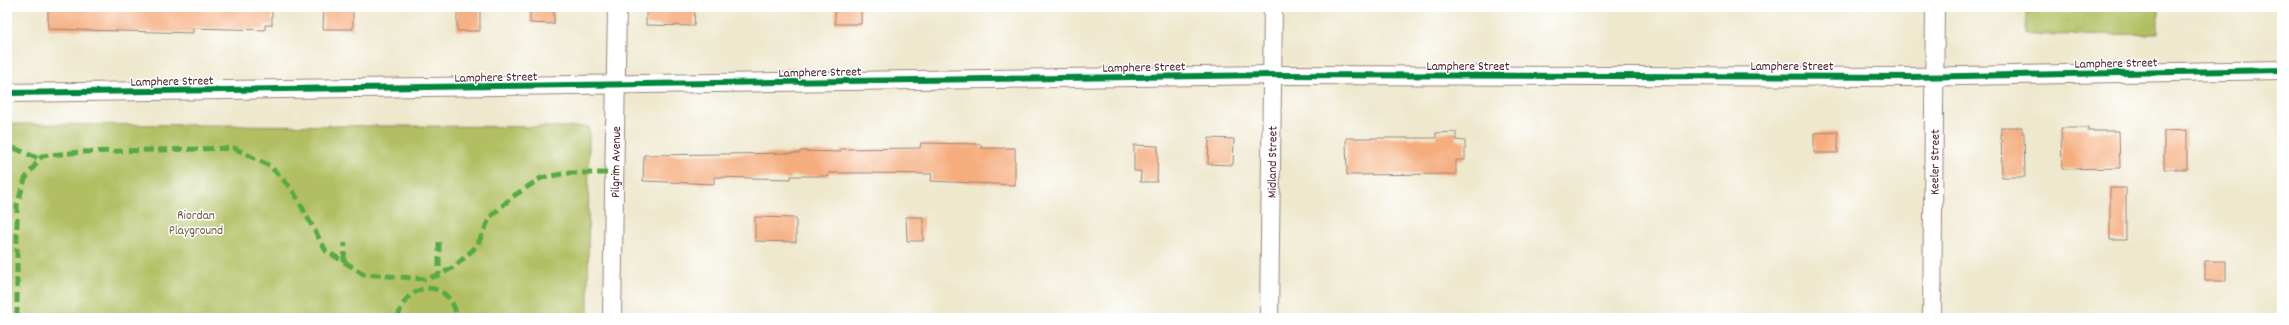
<svg xmlns="http://www.w3.org/2000/svg" width="2289" height="325" viewBox="0 0 2289 325" font-family="Dekko,sans-serif">
<style>
.green{fill:#b1bf62;stroke:#7e6f46}
.building{fill:#f5ad7e}
.lines{fill:none;stroke-linecap:round;stroke-linejoin:round}
.street-casing{stroke:#9c847c;stroke-width:20}
.street{stroke:#fff;stroke-width:18}
.quiet{stroke:#57aa44;stroke-width:5;stroke-dasharray:10 5;stroke-linecap:butt}
.cycleway-casing{stroke:#fff;stroke-width:8}
.cycleway{stroke:#00873e;stroke-width:6}
.labels{text-anchor:middle;stroke-width:3;stroke-linejoin:round;paint-order:stroke}
.street-label{font-size:13px;fill:#4a1f2b;stroke:#fff}
.park-label{font-size:13px;fill:#6e573e;stroke:#fff}
</style>
<rect width="100%" height="100%" fill="#fff"/>
<filter id="ink" filterUnits="userSpaceOnUse"><feTurbulence type="fractalNoise" baseFrequency=".025" numOctaves="2"/><feDisplacementMap in="SourceGraphic" scale="8" xChannelSelector="R" yChannelSelector="G"/><feConvolveMatrix kernelMatrix="1 2 1 2 8 2 1 2 1" color-interpolation-filters="sRGB"/></filter>
<filter id="wash" filterUnits="userSpaceOnUse"><feTurbulence type="fractalNoise" baseFrequency=".012" numOctaves="4" result="noise"/><feDisplacementMap in="SourceGraphic" scale="16" xChannelSelector="R" yChannelSelector="G"/><feGaussianBlur stdDeviation="0.9" result="paint"/><feColorMatrix in="noise" values="0 0 0 0 0 0 0 0 0 0 0 0 0 0 0 0 0 1.4 0 .05"/><feComposite in="paint" operator="in"/></filter>
<g filter="url(#wash)">
<rect width="100%" height="100%" fill="#eee8cd"/>
<path class="green" d="M2026 7H2158V34L2026 35Z
M7 124 589 127 588 318H7Z"/>
<g id="blocks">
<path class="building" d="M48 7H272V25H265V30L193 28V33L48 29Z
M324 7H353V29H323Z
M457 7H480V31H457Z
M530 7H554V24L530 23Z
M646 7H695L694 26 646 25Z
M835 7H861V24H835Z
M2001 127H2022V133H2024L2025 177H2002Z
M2061 128H2088V131H2119L2120 168 2062 169Z
M2187 130V169H2164V131Z
M1456 132V140L1465 141V160H1456V174L1347 175 1346 138H1436V133Z
M1838 132V153H1814V133Z
M1209 138 1234 139 1233 165 1208 164Z
M921 143 981 144V148H1015V185L931 181 932 174 870 173H829V176H791V179L714 177V184L643 181 644 155 800 153V151L840 152V149L920 148Z
M1134 145 1158 146 1157 182H1140L1141 171H1134Z
M2110 188H2126V240H2110Z
M755 217 796 218V242L755 241Z
M906 217H923V241H907Z
M2205 261H2226V281H2205Z"/>
</g>
</g>
<g filter="url(#ink)">
<use href="#blocks" fill-opacity="0" stroke="#9c847c" stroke-width="1"/>
<g class="lines">
<defs>
<g id="street">
<path d="M7 93 1272 75 1913 77 2282 70"/>
<path id="s1" d="M612 318 617 7"/>
<path id="s2" d="M1269 318 1273 7"/>
<path id="s3" d="M1932 318 1935 7"/>
</g>
</defs>
<use href="#street" class="street-casing"/>
<use href="#street" class="street"/>
<path class="quiet" d="M14 148 39 159
M439 242V275
M344 262 345 243
M17 318V205L25 179 42 156 80 152 234 148 270 166 292 189 326 251 364 274 425 279 439 275 454 267 477 246 490 217 512 197 541 178 567 173H614
M398 318C406 279 451 278 457 318"/>
<defs>
<path id="cycleway" d="M7 93 1272 75 1913 77 2282 70"/>
</defs>
<use href="#cycleway" class="cycleway-casing"/>
<use href="#cycleway" class="cycleway"/>
</g>
</g>
<g class="labels">
<g class="street-label">
<text transform="translate(2116 62) rotate(-1)" y="5">Lamphere Street</text>
<text x="1468" y="70">Lamphere Street</text>
<text x="1792" y="70">Lamphere Street</text>
<text transform="translate(1144 66) rotate(-1)" y="5">Lamphere Street</text>
<text transform="translate(820 71) rotate(-1)" y="5">Lamphere Street</text>
<text transform="translate(496 76) rotate(-1)" y="5">Lamphere Street</text>
<text transform="translate(172 80) rotate(-1)" y="5">Lamphere Street</text>
<text dy="5" stroke="none"><textPath href="#s1" startOffset="156">Pilgrim Avenue</textPath></text>
<text dy="5" stroke="none"><textPath href="#s2" startOffset="156">Midland Street</textPath></text>
<text dy="5" stroke="none"><textPath href="#s3" startOffset="156">Keeler Street</textPath></text>
</g>
<g class="park-label">
<text x="196" y="219">Riordan<tspan x="196" dy="15">Playground</tspan></text>
</g>
</g>
<rect width="2289" height="325" fill="none" stroke="#fff" stroke-width="24"/>
</svg>
